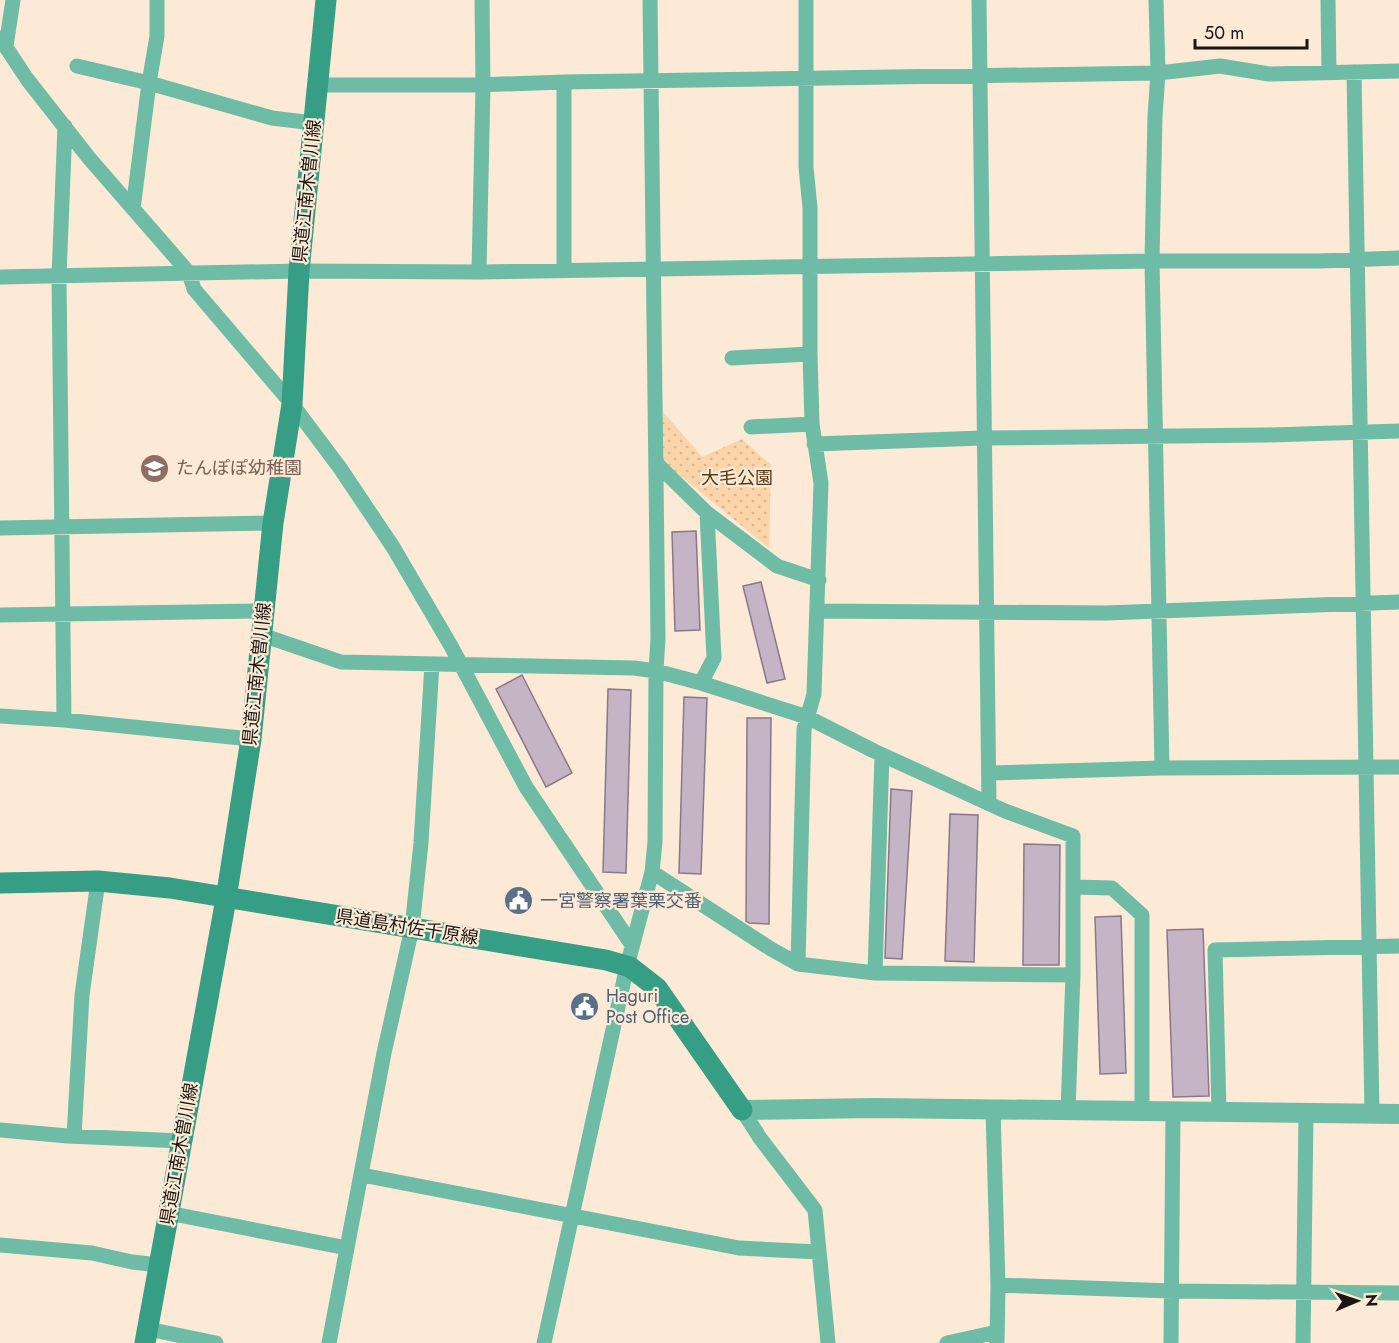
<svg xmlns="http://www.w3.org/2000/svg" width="1399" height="1343" viewBox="0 0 1399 1343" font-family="Jost,'Noto Sans JP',sans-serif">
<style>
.park{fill:url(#park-dots)}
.building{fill:#c5b4c6;stroke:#897889;stroke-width:1.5}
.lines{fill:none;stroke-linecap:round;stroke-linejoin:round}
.minor{stroke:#6ebca6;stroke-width:15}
.tertiary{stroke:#6ebca6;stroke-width:20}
.secondary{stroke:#369e85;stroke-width:21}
.labels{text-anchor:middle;stroke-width:4.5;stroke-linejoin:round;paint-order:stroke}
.street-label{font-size:18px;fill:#1c1610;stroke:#fcead7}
.education-label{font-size:18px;fill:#785e54;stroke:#fcead7;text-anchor:start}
.park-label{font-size:18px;fill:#563a17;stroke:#fcead7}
.service-label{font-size:18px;fill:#4e5e75;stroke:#fcead7;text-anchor:start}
</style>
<defs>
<pattern id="park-dots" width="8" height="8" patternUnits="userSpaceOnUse" patternTransform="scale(1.5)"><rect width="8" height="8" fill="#fbd4a9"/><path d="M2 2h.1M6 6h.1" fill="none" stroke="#d7b590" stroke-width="1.8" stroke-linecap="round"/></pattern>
</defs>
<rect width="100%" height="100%" fill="#fcead7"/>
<path class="park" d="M663 412 702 457 742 439 771 465 769 548 660 459Z"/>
<path class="building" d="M696 531 700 630 675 631 672 532Z
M761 582 785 679 767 683 743 586Z
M522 675 572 773 546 787 496 689Z
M608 689 631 690 626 873 603 872Z
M684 697 707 698 701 874 679 873Z
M747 718H771L769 924 749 923 746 921Z
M891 789 912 791 902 959 885 958Z
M950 814 978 815 974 962 945 961Z
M1024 844 1060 845 1059 965H1023Z
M1121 916 1126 1073 1100 1074 1095 917Z
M1203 929 1209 1096 1173 1097 1167 930Z"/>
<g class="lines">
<path class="minor" d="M979 0 989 804
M1328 0 1329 73
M0 38 27 79 89 158 189 273 194 289 292 404 340 468 393 547 451 646 526 787 632 945
M6 46 13 0
M77 66 149 83 272 118 313 123
M1354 72 1372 1115
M564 82V271
M317 85H476L564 82 1158 73 1156 0
M133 209 149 83 157 36V0
M479 272 483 85 482 0
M0 277 299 271 479 272 1152 261H1319L1399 258
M732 358 810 354
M751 427 812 424
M814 444 983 438 1266 435 1399 431
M656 463 707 513 777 566 819 580
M0 528 273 523
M818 611 1106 613 1399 602
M0 615 264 611
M262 635 341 662 634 668 656 671 701 683 807 717 874 751 1005 811 1073 836V975
M701 683 714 658 707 513
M0 716 64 720 251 739
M64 720 59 276 65 126
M1162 768 1152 261 1155 116 1158 73 1220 66 1269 74 1399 71
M990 773 1162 768 1399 767
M652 872 771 949 798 964 875 973 1073 975 1068 1110
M1073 887 1112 888 1142 915V1111
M798 964 804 729 814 694 821 483 812 424 810 354V208L806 167V0
M875 973 882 755
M993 1109 998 1285 997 1343
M742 1110 760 1138 815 1210 828 1343
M1219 1111 1215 950 1399 946
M0 1130 68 1136 182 1141
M74 1136 82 995 98 881
M362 1175 739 1248 819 1252
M168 1213 347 1248
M0 1245 92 1253 132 1262 159 1265
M998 1285 1172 1291 1399 1293
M148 1329 216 1343
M329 1343 384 1053 412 928 421 843 432 664
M544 1343 627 966 652 872 655 842 656 671 658 638 650 0
M947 1343 997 1332
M1171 1343 1173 1112
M1303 1343 1306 1114"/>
<path class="tertiary" d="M742 1110 875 1108 1399 1114"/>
<path class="secondary" d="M0 883 98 881 170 888 606 960 630 967 657 988 742 1110
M145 1343 226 899 251 739 273 523 292 404 299 271 326 0"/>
</g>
<defs>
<symbol id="school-disc" viewBox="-11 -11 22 22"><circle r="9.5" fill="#8d6e63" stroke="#fcead7"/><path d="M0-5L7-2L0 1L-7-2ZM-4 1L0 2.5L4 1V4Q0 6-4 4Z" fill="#fff"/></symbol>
<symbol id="civic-disc" viewBox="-11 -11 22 22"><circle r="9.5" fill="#5c6f8a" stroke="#fcead7"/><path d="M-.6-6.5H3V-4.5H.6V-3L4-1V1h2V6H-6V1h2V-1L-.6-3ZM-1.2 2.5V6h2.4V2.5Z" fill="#fff"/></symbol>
</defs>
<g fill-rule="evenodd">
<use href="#school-disc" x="138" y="452" width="33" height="33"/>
<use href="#civic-disc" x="502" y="884" width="33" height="33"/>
<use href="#civic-disc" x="568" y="990" width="33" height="33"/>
</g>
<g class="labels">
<g class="street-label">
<text transform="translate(307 191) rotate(-84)" y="6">県道江南木曽川線</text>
<text transform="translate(257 674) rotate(-84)" y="6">県道江南木曽川線</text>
<text transform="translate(407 927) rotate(9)" y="6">県道島村佐千原線</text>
<text transform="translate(179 1154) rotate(-80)" y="6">県道江南木曽川線</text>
</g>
<g class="education-label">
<text x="176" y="474">たんぽぽ幼稚園</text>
</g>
<g class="park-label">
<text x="737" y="484">大毛公園</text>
</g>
<g class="service-label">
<text x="540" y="907">一宮警察署葉栗交番</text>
<text x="606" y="1002">Haguri<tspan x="606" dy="21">Post Office</tspan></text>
</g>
</g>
<g transform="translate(1357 1301) rotate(88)" stroke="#fcead7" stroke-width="4.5" paint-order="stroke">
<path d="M0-4.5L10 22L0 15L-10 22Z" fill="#1c1610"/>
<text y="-9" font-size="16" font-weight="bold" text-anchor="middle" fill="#1c1610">N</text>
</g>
<path d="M1195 39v9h112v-9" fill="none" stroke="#1c1610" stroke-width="3"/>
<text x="1204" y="39" font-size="18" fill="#1c1610" stroke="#fcead7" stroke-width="4.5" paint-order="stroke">50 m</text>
</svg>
